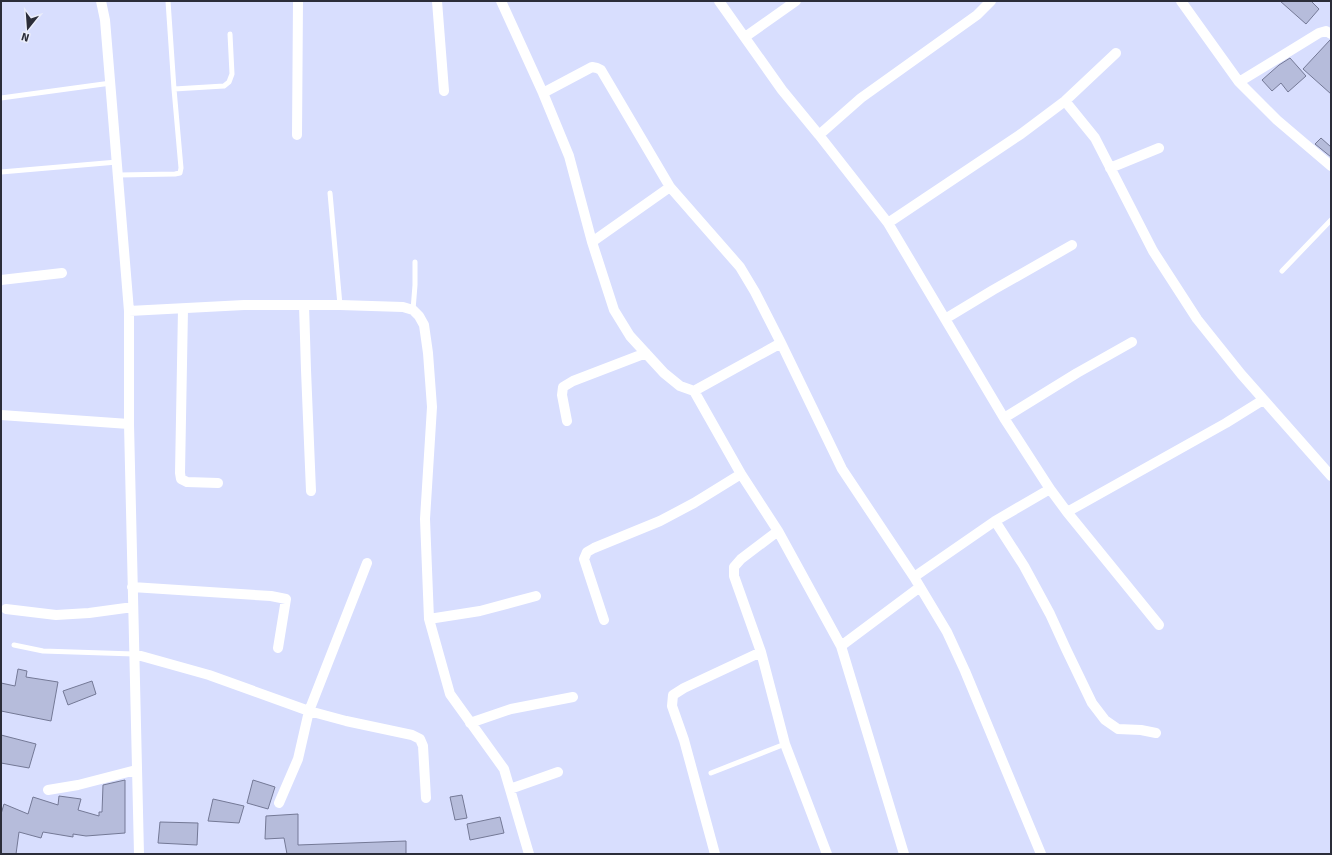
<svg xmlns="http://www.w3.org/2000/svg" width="1332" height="855" viewBox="0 0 1332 855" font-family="Signika,sans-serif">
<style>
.building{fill:#b6bcdb;stroke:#747996}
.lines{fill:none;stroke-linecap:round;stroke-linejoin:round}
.lane{stroke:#fff;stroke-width:5}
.street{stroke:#fff;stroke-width:10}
</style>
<rect width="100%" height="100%" fill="#d8defe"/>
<path class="building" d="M1280 1H1311L1319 9 1306 24Z
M1330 40H1331V94L1303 69Z
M1290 58 1306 76 1288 92 1281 83 1272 91 1262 80 1279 65Z
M1321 138 1331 147V157L1315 144Z
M18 669 27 671 26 677 58 682 51 721 1 711V683L15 686Z
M92 681 96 694 68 705 63 691Z
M1 735 36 744 29 768 1 763Z
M125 780V833L86 836 73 834V837L43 832 41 838 19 832 16 854H1V814L4 804 28 814 33 797 58 805 59 796 81 799 78 810 99 816V812H102L103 785Z
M253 780 275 787 268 809 247 803Z
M462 795 467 818 455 820 450 797Z
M213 799 244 806 239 823 208 821Z
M298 814V845L406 841V854H287L284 838 265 839 266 816Z
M500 817 504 833 470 840 467 824Z
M160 822 198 823 197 845 158 843Z"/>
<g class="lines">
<path class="lane" d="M168 1 174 89
M1 98 111 83
M1 172 117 162
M119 175 175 174 180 173 181 168 174 89 224 86 229 82 232 74 230 34
M330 193 340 305
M1282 271 1331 220
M413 310 415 285V262
M14 645 43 651 134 654
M711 773 785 744"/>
<path class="street" d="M101 1 105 20 129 311V424L139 854
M437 1 444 91
M501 1 543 93 569 156 592 242 614 310 630 336 664 373 680 386 694 391 741 474 778 531 841 646 904 854
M719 1 782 90 819 135 888 223 1004 418 1050 489 1067 512 1159 625
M1181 1 1239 82 1277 120 1331 166
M745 37 796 1
M1239 82 1319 33 1326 31 1331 34
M543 93 592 67 597 68 601 70 670 187 740 267 755 292 781 343 842 469 914 577 947 632 965 671 1041 854
M1065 101 1095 138 1153 251 1197 319 1241 374 1331 476
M297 135 298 1
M819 135 861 98 977 15 991 1
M1110 168 1159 148
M888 223 1021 134 1065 101 1116 53
M592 242 670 187
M1 280 62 273
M304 305 306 370 311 491
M183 309 180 473 181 479 187 482 218 483
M129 311 244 305H340L403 307 413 310 419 316 424 325 428 353 432 407 425 519 429 619 450 694 504 769 529 854
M945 319 993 290 1072 245
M694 391 781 343
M1 415 129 424
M1004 418 1077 373 1132 342
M567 421 562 395 563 387 573 381 646 353
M1067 512 1226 423 1263 400
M995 521 1024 566 1050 614 1066 649 1092 703 1105 720 1118 729 1141 730 1156 733
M778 531 741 559 734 567V576L761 652 785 744 827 854
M914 577 995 521 1050 489
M132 587 271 596 286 599 278 648
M6 609 56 615 89 613 133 607
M429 619 480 611 536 596
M604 620 584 559 587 552 594 548 660 521 694 503 741 474
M841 646 920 587
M134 654 209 675 309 711 346 721 412 735 420 739 423 746 426 798
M470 723 511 709 573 697
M510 789 558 772
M48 790 78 785 136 770
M279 803 298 759 309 711 367 563
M715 854 684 740 672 706 673 695 684 688 761 652"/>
</g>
<rect width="1332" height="855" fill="none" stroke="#2b2d39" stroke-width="4"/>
<g transform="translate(28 28) rotate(197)" stroke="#eaedfa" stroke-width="3" paint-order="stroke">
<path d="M0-3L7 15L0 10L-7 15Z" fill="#2b2d39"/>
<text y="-6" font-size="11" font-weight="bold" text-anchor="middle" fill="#2b2d39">N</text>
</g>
</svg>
